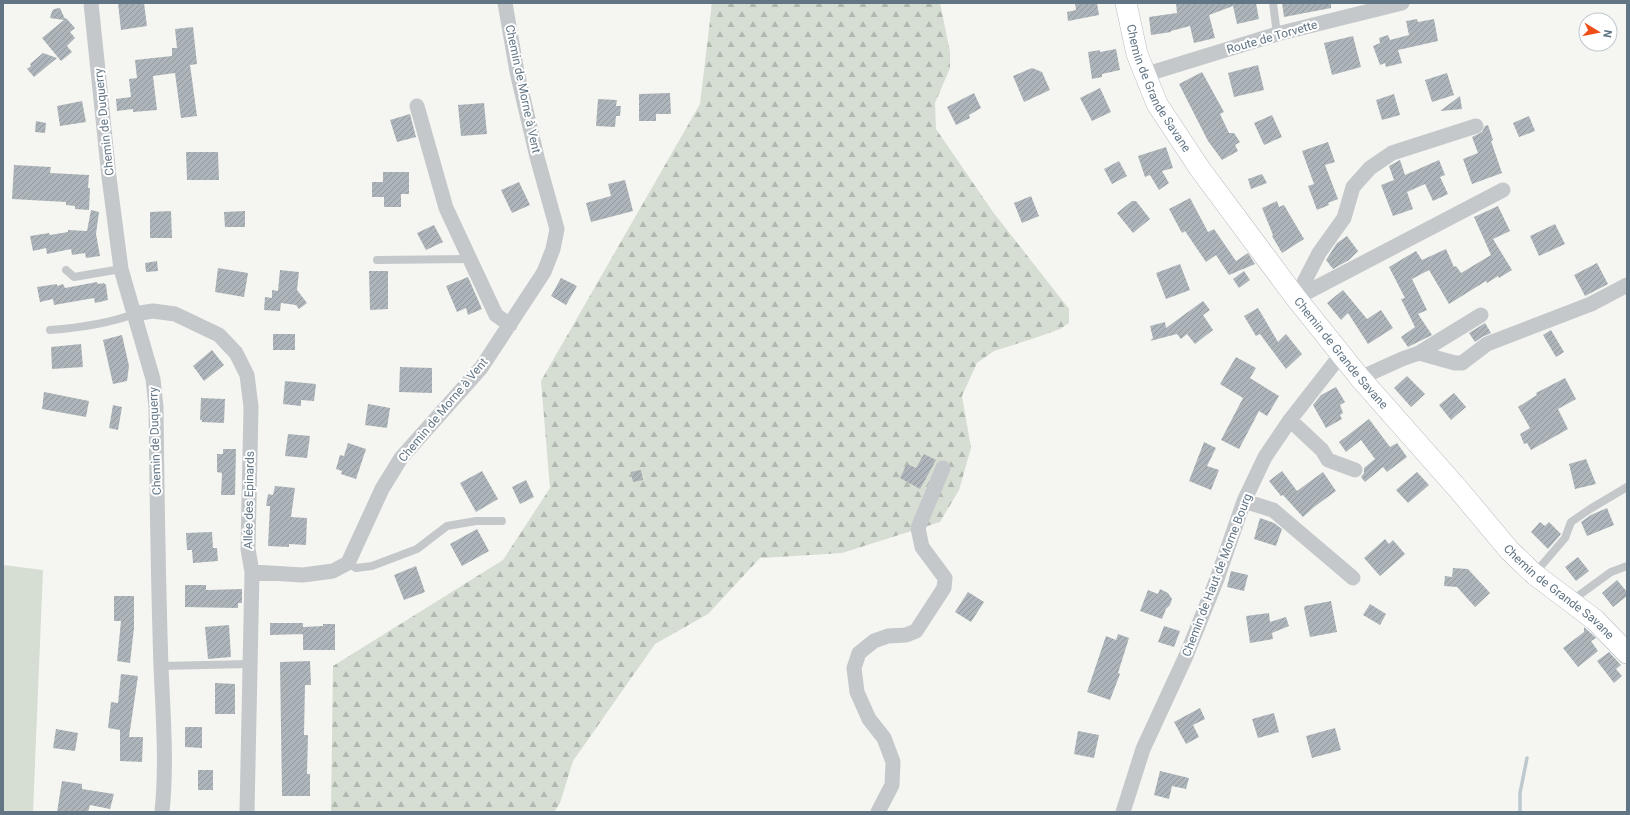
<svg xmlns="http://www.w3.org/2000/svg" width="1630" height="815" viewBox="0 0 1630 815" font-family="Roboto,sans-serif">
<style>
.green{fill:#d6ddd2}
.forest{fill:url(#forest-firs)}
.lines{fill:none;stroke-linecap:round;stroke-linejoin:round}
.stream{stroke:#bdc9ce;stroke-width:3.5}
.building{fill:url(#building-hatch)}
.secondary-casing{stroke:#b4babe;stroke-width:22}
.lane{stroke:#c4c8cb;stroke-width:8}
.street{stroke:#c4c8cb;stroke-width:15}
.secondary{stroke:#fff;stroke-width:21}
.labels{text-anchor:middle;stroke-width:4;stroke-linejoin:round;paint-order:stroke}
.street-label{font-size:12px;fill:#627585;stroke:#fff}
</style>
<defs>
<pattern id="forest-firs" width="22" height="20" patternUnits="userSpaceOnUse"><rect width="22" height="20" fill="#d6ddd2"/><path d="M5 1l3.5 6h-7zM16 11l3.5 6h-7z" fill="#b1b8b0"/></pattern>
<pattern id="building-hatch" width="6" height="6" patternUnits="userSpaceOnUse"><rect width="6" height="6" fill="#adb5ba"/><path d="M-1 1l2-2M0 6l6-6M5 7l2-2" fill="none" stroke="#90989d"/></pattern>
</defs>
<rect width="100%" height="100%" fill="#f5f6f1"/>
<path class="green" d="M3 565 43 570 33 812H3Z"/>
<path class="forest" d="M712 3H940L950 52V68L935 103 936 129 993 212 1069 309V323L1060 329 1035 338 994 351 977 363 962 396 971 448 959 490 940 522 842 553 760 558 708 614 655 644 573 761 560 803 554 812H331L333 666 503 560 550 488 541 381 700 104Z"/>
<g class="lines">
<path class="stream" d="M1520 812V793L1527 758"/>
</g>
<path class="building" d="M118 3H144L147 26 121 30Z
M1075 3H1097L1099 15 1068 21 1067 12 1076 10Z
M1176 3H1256L1259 19 1237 24 1233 6 1209 15 1215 38 1194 43 1190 26 1171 31V32L1151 35 1149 17 1177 13Z
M1282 3H1331V8L1284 17Z
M60 8 65 19 66 18 75 28 70 32 75 38 67 46 72 52 61 61 42 38 64 20 50 18 52 11 54 9Z
M1417 19 1418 22 1434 19 1438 41 1398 50 1402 63 1386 67 1385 63 1380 65 1373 46 1380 43 1379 38 1388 35 1390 40 1409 35 1406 21Z
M193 27 197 64 190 65 197 116 181 118 175 73 153 76 157 110 133 112V109L117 111 116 99 131 97 129 79 137 78 135 60 172 56V48H177L175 29Z
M1353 36 1361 67 1332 75 1324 43Z
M1116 49 1120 70 1102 74V77L1092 79 1088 52 1100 50V52Z
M43 53 57 58 34 77 27 69 31 66 30 64Z
M1258 65 1264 90 1234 97 1228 73Z
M1032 68 1042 72 1050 90 1024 102 1013 76Z
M1202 72 1224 112 1220 114 1229 133H1234L1240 142 1235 145 1238 151 1222 160 1208 141 1179 84Z
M1447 73 1454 95 1432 102 1425 80Z
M1100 88 1111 112 1092 121 1080 98Z
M670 93 671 114H656V121H639V94Z
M974 93 981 108 969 115 970 118 956 125 947 107Z
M1394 94 1400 115 1382 120 1376 100Z
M1460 96 1462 109 1440 111Z
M598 99 617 100 616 106H621L620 116H616L615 127 596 126Z
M82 101 86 122 60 126 57 106Z
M484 103 487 134 461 136 458 105Z
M410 114 416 137 397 142 390 120Z
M1272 115 1282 137 1264 145 1254 123Z
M1529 116 1535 131 1519 137 1513 123Z
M36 121 46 123 45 133 35 132Z
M1488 125 1493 140 1491 141 1502 173 1472 184 1463 159 1478 153 1472 137 1482 132 1485 126Z
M1328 142 1335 162 1325 165 1338 199 1328 203 1329 205 1317 210 1308 186 1314 184 1302 151Z
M1166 147 1173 168 1162 171 1169 183 1159 190 1150 175 1145 177 1138 156Z
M186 152H218L219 180H187Z
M1400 160 1405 175 1439 160 1445 175 1440 177 1448 194 1433 201 1425 184 1407 192 1413 209 1393 216 1381 185 1394 180 1389 166Z
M1119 161 1127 176 1112 184 1104 169Z
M14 165 51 167 50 173 89 175 88 188H90L89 210 75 209V206L66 205V202L12 199Z
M383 172H409V194H401V207H384V197H372V182H383Z
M1262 174 1267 183 1251 189 1248 179Z
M625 180 633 211 591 222 586 203 611 196 608 184Z
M519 182 530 205 512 213 501 190Z
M1031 196 1039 216 1022 223 1014 203Z
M1190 198 1208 232 1214 229 1236 261 1248 253 1255 264 1229 275 1216 255 1206 262 1185 231 1182 233 1169 209Z
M1132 201H1136L1150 219 1133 233 1117 213Z
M1277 201 1279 207 1284 205 1304 239 1282 253 1272 236 1273 235 1262 208Z
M1498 206 1510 231 1493 239 1512 270 1499 278 1498 276 1487 283 1486 281 1449 304 1429 270 1412 279 1427 310 1418 314 1432 335 1408 347 1401 337 1415 327 1401 299 1405 298 1389 267 1416 251 1422 260 1446 249 1454 267 1456 266 1461 273 1491 255 1474 217Z
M91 210 99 212 96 234 100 256 86 258 85 253 72 255 71 249 47 254 46 248 33 251 30 236 49 233 50 235 68 232V230L87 231Z
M171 211 172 238H150V212Z
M245 211V227H225L224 212Z
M1555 224 1565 244 1539 256 1530 236Z
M434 225 443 242 426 250 417 233Z
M1347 236 1358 251 1349 260 1333 269 1326 260 1337 243Z
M157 261 158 271 146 272 145 263Z
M1597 263 1608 284 1585 296 1574 275Z
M1180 264 1190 290 1166 299 1156 273Z
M218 268 248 273 244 297 215 292Z
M280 270 299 272 297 290 307 303 299 309 296 305 281 303 280 311 264 310 265 297 272 298V290L278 291Z
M369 271H388V309L370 310Z
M1244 271 1250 280 1239 288 1233 279Z
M468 277 482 309 468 315 466 308 457 312 446 286Z
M561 278 577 286 566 305 551 296Z
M97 282 98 284 104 283 106 285 108 300 95 303 94 298 54 305 53 299 40 302 37 287 57 284V286L63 284 65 288Z
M1343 290 1367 319 1381 310 1393 328 1368 344 1348 313 1341 320 1327 303Z
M1203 301 1210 310 1203 315 1213 330 1195 344 1187 334 1181 339 1177 334 1150 341 1153 338 1150 326 1165 322 1166 328Z
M1258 308 1278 342 1286 334 1302 354 1286 369 1260 334 1256 336 1244 316Z
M1485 323 1491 333 1482 337 1475 342 1469 333Z
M1551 330 1564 352 1556 357 1543 335Z
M273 334H295V350H273Z
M122 335 129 366 127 381 113 384 103 340Z
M81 344 83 367 52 369 51 347Z
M212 350 224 365 204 381 193 366Z
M1236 357 1256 368 1250 378 1279 396 1267 416 1259 411 1239 449 1221 440 1243 398 1220 384Z
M400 367 432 368V393L399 392Z
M1407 376 1425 394 1411 407 1394 388Z
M1565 378 1576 399 1558 409 1568 429 1531 450 1527 443 1524 444 1520 434 1530 428 1518 407 1537 395 1536 393Z
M285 381 316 384 314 401 301 400V406L283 404Z
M1336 387 1345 402 1340 405 1343 413 1340 415 1342 419 1326 428 1313 405 1321 395Z
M44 392 89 401 86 417 42 409Z
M1454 393 1466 407 1451 420 1439 405Z
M201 398 225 399 224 423 202 422V420H200Z
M368 404 390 408 387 428 365 425Z
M113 405 122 407 118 430 109 428Z
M1369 419 1390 447 1397 443 1407 457 1387 472 1383 467 1365 482 1361 477 1364 473V468L1375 459 1361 440 1346 452 1339 442Z
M288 434 310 436 307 458 285 456Z
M1204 442 1216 448 1207 466 1219 470 1211 490 1189 481Z
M348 443 366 449 356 479 341 474 342 471 336 469 340 455 344 456Z
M223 449H236L235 495H221L222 473 217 472V454H223Z
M924 454 936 460 920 489 900 478 907 464 916 468Z
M1586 459 1596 484 1575 489 1569 464Z
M641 470 643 480 633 482 631 472Z
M482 471 498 499 476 512 460 483Z
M1282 471 1297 491 1323 472 1336 491 1314 507 1303 517 1283 495 1281 496 1269 481Z
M1417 472 1429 485 1408 503 1396 490Z
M526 480 534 497 520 504 512 487Z
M275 486 295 488 291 517 307 518 306 545 289 544V547L268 546 270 506H266L268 494 273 495Z
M1607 508 1614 525 1587 536 1581 522 1591 515Z
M1260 518 1274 523 1282 529 1276 546 1254 539Z
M1540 522 1545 526 1549 522 1561 534 1548 549 1531 532Z
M477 529 489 551 462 566 450 544Z
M212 532 213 548H217L218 561 193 563 192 550H187L186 533Z
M1385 539 1389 544 1393 540 1405 554 1380 576 1364 558Z
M1578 557 1589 571 1576 581 1565 567Z
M416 566 425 592 404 600 394 575Z
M1453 568 1468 569 1490 593 1475 607 1457 587 1444 586 1445 576 1452 577Z
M1231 571 1248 575 1244 591 1227 587Z
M1617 580 1627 592V596L1613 607 1602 593Z
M185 585H206V590L242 589V603H238V608L185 607Z
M1160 589 1168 593 1172 599 1170 605 1166 609 1162 619 1140 611 1148 590 1158 594Z
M968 592 984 602 971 622 955 612Z
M114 596H134V628L130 663 117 661 121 621H114Z
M1331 601 1337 632 1310 637 1304 608 1305 606Z
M1370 604 1386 614 1380 625 1363 615Z
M1269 613 1270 622 1286 617 1289 626 1272 633 1273 639 1250 643 1246 616Z
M270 623H303V634L270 635Z
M323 624H335V650H303V627L323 626Z
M229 625 231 657 208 659 205 627Z
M1164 626 1180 631 1174 647 1158 642Z
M1584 627 1596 638 1591 641 1598 651 1578 667 1563 648 1584 632Z
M1118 634 1129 638 1118 673 1120 674 1110 700 1087 692 1106 636 1116 640Z
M1609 652 1621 665 1616 669 1622 676 1614 683 1597 661Z
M310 661 311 685H305L304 735H308L307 774H310V796H282L280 662Z
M121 674 138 676 129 737H143L142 762 120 761V730L108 728 111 702 118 703Z
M215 683 235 684V714H215Z
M1200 708 1205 719 1193 725 1199 737 1186 744 1174 722Z
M1274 713 1279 732 1258 738 1252 719Z
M185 727H202V748L185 747Z
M1335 728 1341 750 1312 758 1306 736Z
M56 729 78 733 75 751 53 748Z
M1078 731 1099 735 1094 758 1074 754Z
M198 770H213V790H198Z
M1160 771 1189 778 1186 789 1172 786 1169 799 1154 795Z
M62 781 82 784V789L114 794 110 809 90 805 88 812H57Z"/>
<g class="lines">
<defs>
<g id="secondary">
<path id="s1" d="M1126 3 1137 54 1157 104 1200 169 1296 298 1360 378 1458 489 1510 551 1534 574 1595 620 1627 653"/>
</g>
</defs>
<use href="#secondary" class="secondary-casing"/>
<path class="lane" d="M1273 3 1277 34
M377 260 469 259
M66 270 74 277 121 269
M50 330C78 328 107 324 134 314
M348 563 356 568 372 566 417 549 447 526 476 521H502
M1535 573 1565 538 1571 522 1590 509 1627 487
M1571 601 1611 572 1627 566
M161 666 249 664"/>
<path class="street" d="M91 3 109 177 121 269 153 379 156 407C157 494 158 580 161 666 163 715 167 763 162 812
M1144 75 1277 34 1402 3
M417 106 446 208 496 315 510 325
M1296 298 1319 253 1344 218 1353 187 1370 168 1392 153 1476 126
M1296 298 1503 190
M134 314 153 311 175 314 219 335 236 353 247 375 251 407 248 549 252 572 247 812
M1419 353 1481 315
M1360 378 1402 359 1419 353 1455 363H1462L1487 344 1591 304 1627 285
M1290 420 1322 450 1328 460 1355 470
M1244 501 1273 510 1353 578
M252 572 303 575 333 571 348 563 382 489 401 458 481 368 544 272 553 249 557 229 537 157 517 72 505 3
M878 812 892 785 893 762 884 738 869 719 857 692 854 668 859 653 874 641 888 636 906 635 916 631 944 588 945 578 922 547 918 528 943 468
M1123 812 1143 749 1186 656 1217 579 1244 501 1265 457 1290 420 1336 361 1342 356"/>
<use href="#secondary" class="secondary"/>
</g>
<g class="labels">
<g class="street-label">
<text transform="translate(1272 37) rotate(-16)" y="4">Route de Torvette</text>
<text dy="4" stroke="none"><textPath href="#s1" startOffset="92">Chemin de Grande Savane</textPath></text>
<text transform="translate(523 89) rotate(78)" y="4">Chemin de Morne à Vent</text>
<text transform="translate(104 122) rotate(-96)" y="4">Chemin de Duquerry</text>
<text dy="4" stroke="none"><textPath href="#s1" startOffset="416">Chemin de Grande Savane</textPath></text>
<text transform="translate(443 410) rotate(-50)" y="4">Chemin de Morne à Vent</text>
<text transform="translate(155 441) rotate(-92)" y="4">Chemin de Duquerry</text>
<text transform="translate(249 500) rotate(-89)" y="4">Allée des Epinards</text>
<text transform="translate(1217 575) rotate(-69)" y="4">Chemin de Haut de Morne Bourg</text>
<text dy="4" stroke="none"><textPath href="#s1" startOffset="740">Chemin de Grande Savane</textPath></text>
</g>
</g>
<rect width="1630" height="815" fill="none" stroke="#627585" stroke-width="8"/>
<g transform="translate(1598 32) rotate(100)"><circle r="19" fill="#ffffff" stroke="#c0c8ce"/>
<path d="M0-3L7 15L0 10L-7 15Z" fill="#ef4e17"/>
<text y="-6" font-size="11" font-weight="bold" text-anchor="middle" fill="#627585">N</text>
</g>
</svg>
